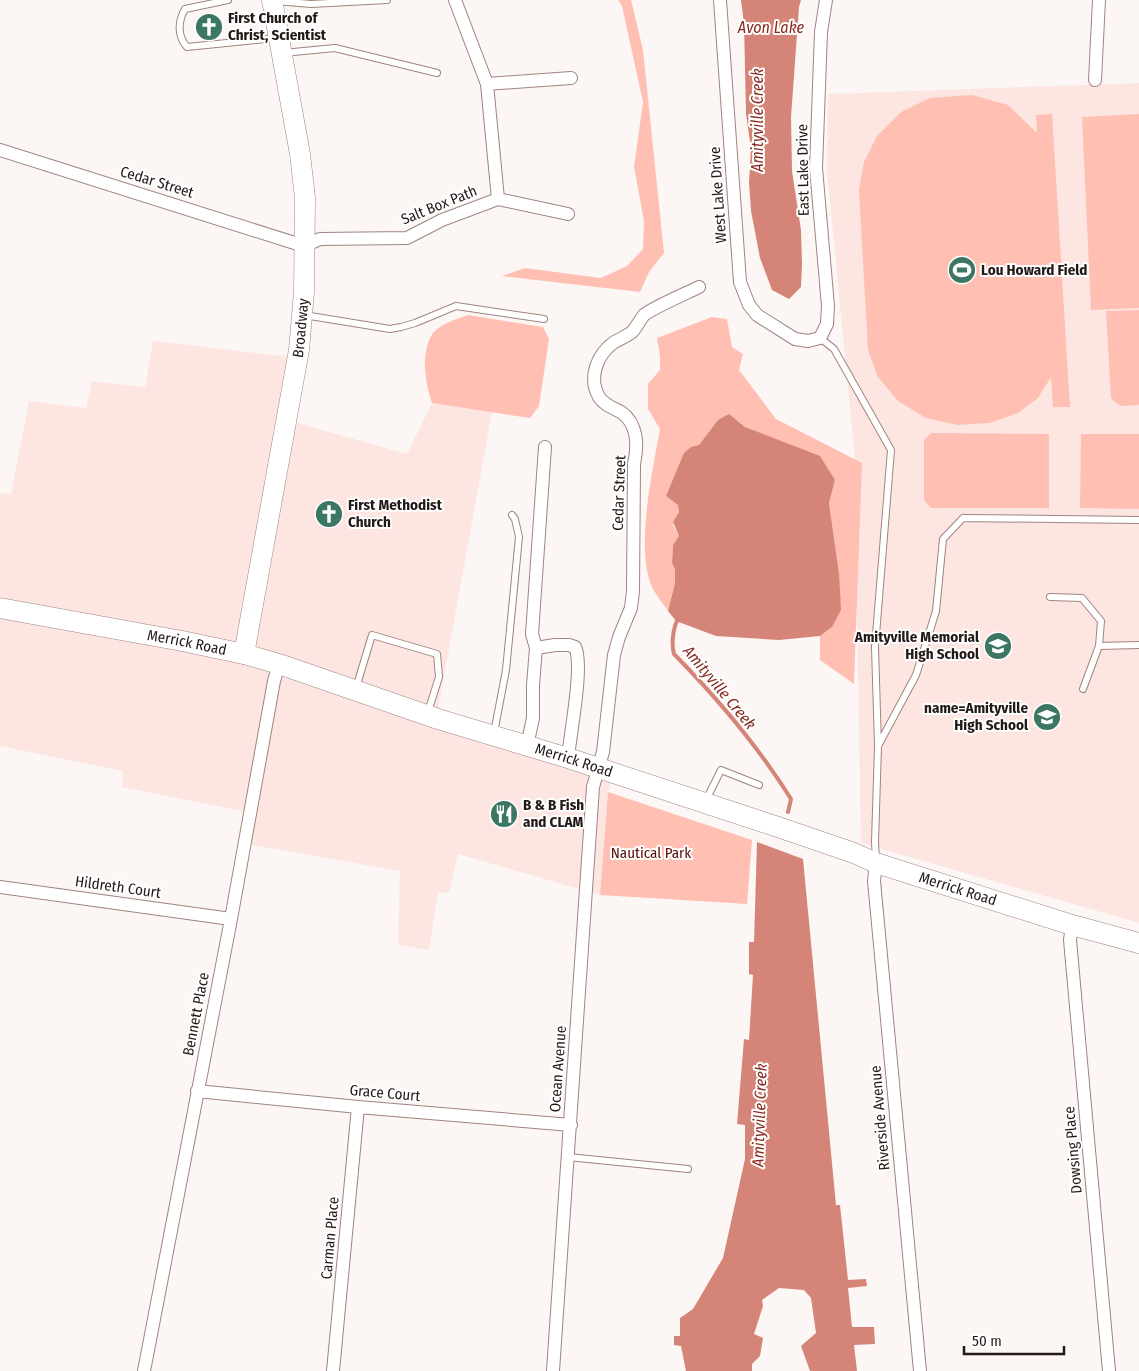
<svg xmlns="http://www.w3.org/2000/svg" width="1139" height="1371" viewBox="0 0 1139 1371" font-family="'Fira Sans Condensed',sans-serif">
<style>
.built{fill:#fde6e2}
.green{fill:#ffbfb3}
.water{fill:#d58578}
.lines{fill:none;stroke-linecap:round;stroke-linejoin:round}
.stream{stroke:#d58578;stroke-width:4}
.lane-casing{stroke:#9f847f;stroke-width:8}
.street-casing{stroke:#9f847f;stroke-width:14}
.primary-casing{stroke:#9f847f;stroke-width:21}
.lane{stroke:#fff;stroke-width:6}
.street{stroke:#fff;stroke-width:12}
.primary{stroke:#fff;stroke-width:20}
.labels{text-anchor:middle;stroke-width:4;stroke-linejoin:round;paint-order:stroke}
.poi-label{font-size:15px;font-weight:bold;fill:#231917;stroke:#fff;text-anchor:start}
.street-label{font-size:15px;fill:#231917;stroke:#fff}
.park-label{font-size:15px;fill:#570f08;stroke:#fff}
.water-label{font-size:16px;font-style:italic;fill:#88291e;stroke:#fff}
</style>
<rect width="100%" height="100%" fill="#fcf6f5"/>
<path class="built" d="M1139 83V923L861 843 854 449 827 170 828 94Z
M153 341 300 358 290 421 407 454 432 403 492 412 437 715 616 769 608 792 600 895 458 854 449 893 438 892 429 950 398 945 400 871 242 843 252 813 122 787 123 771 0 746V493L11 494 29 401 86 408 92 381 145 387Z"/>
<path class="green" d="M618 0H631L643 50 664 253 649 272 640 292 502 276 525 268 601 278 627 266 643 249 644 221 634 167 643 102 622 6Z
M972 95 1008 105 1037 133 1036 115 1052 114 1070 407H1053L1051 377 1038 398 1018 413 990 423 957 425 926 418 898 401 878 377 868 350 859 190 864 162 877 136 901 112 930 98Z
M1139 114V308L1091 310 1082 117Z
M1139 310V405L1120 406 1111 398 1106 311Z
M468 315 543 327 549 339 539 406 530 418 432 403C425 383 420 352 433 333 440 324 457 319 468 315Z
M712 317 727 319 732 347 743 354 739 370 776 419 862 463 854 684 820 660V636L832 627 839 573 829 503 835 480 765 436 745 427 729 414 715 424 699 445 691 447 666 496 678 505 679 512 673 525 679 536 673 545 672 563 675 569V583L668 611C663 604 657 596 653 589 634 552 653 469 660 429L648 409V384L660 370V356L657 338Z
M931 433 1049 434V508H931L924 500V440Z
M1081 434H1139V509L1080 508Z
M608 792 752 840 747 904 600 895Z"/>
<path class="water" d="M741 0H801L799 7 791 117 792 171 801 230 802 264 801 287 789 299 772 290 760 258 751 211 749 182 751 148 746 114 744 24Z
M729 414 745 427 820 456 835 480 829 503 839 573 841 610 832 627 820 636 779 640 716 636 676 621 668 611 675 583V569L672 563 673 545 679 536 673 522 679 512 678 505 666 496 684 453 691 447 699 445 718 420Z
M757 842 803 859 836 1205H840L848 1280 866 1279 867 1286 848 1288 852 1327H874L875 1344 854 1345 857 1371H810L801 1346 816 1333 811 1298 804 1290 779 1288 762 1300 763 1306 754 1334 763 1338 760 1356 752 1364V1371H686L681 1346 674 1345V1336H680V1318L693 1309 723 1258 745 1159V1125L737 1124 744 1039 749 1040 753 975 749 974V942H754Z"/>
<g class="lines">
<path class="stream" d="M679 617C673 627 671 643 674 654 718 699 758 746 791 799L788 812"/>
<defs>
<path id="lane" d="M228 0 185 9C178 21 177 36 187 47L277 38
M276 1 311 4 387 0
M283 53 335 48 437 73
M304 315 390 329 401 327 415 323 456 306 544 319
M820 338 834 349 891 450 875 647 878 746 916 675 936 611 943 539 963 518 1139 520
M1050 597 1082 598 1101 621 1099 646 1083 689
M1099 646 1139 645
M356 688 372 635 437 654 439 677 428 712
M494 733 506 670 519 537 515 519 512 515
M706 800 721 770 759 785
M876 860 875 842 878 746
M568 1157 688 1169"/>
<path id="street" d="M455 0 487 84 498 199
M720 0 740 282 749 305 757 315 795 339 808 341 820 338 827 324 828 306 816 168 821 32 826 0
M1095 80 1099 0
M487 84 571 78
M0 150 304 246 320 239 407 238 442 220 498 199 568 214
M536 648 555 645H569L575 647C584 665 570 734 568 758
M527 746 533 718V685L536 648 532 634 545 447
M876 863 874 881 920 1371
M0 887 231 919
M1072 925 1070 940 1109 1371
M197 1091 358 1107 571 1125
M144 1371 231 919 274 681 279 664
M333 1371 358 1107
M553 1371 593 787 603 752 614 655 619 637 631 608 633 591 634 464C638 446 638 424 621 412 613 408 604 405 599 397 588 378 597 355 613 343 619 339 628 336 633 331 637 326 640 320 644 315 652 308 687 293 699 287"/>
<g id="primary">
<path id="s1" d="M0 608 182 641 244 654 279 664 438 719 568 758 775 826 854 853 876 863 1072 925 1139 943"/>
<path id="s2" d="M244 654 299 350 304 292 305 198 300 154 272 0"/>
</g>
</defs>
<use href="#lane" class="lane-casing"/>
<use href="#street" class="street-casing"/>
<use href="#primary" class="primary-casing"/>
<use href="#lane" class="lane"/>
<use href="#street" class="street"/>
<use href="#primary" class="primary"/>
</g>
<defs>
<symbol id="church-disc" viewBox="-11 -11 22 22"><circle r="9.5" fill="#3b7762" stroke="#fff"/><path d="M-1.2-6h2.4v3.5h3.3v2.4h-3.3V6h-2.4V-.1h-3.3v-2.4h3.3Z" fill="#fff"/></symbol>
<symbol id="stadium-disc" viewBox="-11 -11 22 22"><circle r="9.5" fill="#3b7762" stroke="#fff"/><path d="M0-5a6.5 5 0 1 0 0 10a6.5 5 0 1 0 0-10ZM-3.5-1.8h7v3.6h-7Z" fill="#fff"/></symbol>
<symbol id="school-disc" viewBox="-11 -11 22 22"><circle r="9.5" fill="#3b7762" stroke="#fff"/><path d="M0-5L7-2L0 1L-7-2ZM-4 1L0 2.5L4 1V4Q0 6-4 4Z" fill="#fff"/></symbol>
<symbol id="restaurant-disc" viewBox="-11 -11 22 22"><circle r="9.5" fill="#3b7762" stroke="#fff"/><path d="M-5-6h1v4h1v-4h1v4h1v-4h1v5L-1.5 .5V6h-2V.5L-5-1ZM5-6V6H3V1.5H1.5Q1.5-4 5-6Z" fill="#fff"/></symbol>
</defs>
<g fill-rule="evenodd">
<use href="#church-disc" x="193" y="11" width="32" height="32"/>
<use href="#stadium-disc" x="946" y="254" width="32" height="32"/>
<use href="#church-disc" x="313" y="498" width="32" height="32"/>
<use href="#school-disc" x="982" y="630" width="32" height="32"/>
<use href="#school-disc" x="1031" y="701" width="32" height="32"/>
<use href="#restaurant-disc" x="488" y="798" width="32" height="32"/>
</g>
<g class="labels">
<g class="poi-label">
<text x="228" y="23">First Church of<tspan x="228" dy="17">Christ, Scientist</tspan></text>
<text x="981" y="275">Lou Howard Field</text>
<text x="348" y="510">First Methodist<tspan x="348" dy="17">Church</tspan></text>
<text x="979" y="642" text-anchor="end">Amityville Memorial<tspan x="979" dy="17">High School</tspan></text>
<text x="1028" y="713" text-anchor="end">name=Amityville<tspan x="1028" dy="17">High School</tspan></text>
<text x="523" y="810">B &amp; B Fish<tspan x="523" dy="17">and CLAM</tspan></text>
</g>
<g class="street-label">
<text transform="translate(803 170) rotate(-91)" y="5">East Lake Drive</text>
<text transform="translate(157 182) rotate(17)" y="5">Cedar Street</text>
<text transform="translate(718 195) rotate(-94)" y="5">West Lake Drive</text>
<text transform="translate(439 205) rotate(-22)" y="5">Salt Box Path</text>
<text dy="5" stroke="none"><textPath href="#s2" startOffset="331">Broadway</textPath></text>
<text transform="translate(619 493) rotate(-88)" y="5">Cedar Street</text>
<text dy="5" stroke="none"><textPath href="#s1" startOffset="190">Merrick Road</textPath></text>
<text dy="5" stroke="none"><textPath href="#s1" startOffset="595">Merrick Road</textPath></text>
<text transform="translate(118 887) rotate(8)" y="5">Hildreth Court</text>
<text dy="5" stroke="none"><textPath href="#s1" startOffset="1000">Merrick Road</textPath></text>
<text transform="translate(196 1014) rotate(-79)" y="5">Bennett Place</text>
<text transform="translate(558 1069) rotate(-86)" y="5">Ocean Avenue</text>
<text transform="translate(385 1093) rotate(5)" y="5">Grace Court</text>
<text transform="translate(880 1118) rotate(-95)" y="5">Riverside Avenue</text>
<text transform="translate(1073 1150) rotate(-95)" y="5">Dowsing Place</text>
<text transform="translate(330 1238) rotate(-85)" y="5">Carman Place</text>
</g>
<g class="park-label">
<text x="651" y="858">Nautical Park</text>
</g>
<g class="water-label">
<text x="771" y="33">Avon Lake</text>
<text transform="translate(757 120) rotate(-90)" y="6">Amityville Creek</text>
<text transform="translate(720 687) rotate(50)" y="6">Amityville Creek</text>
<text transform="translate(759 1115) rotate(-88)" y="6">Amityville Creek</text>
</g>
</g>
<path d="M964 1346v8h100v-8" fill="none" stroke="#231917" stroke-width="2.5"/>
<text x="972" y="1346" font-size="15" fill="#231917" stroke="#ffffff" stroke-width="4" paint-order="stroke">50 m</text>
</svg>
